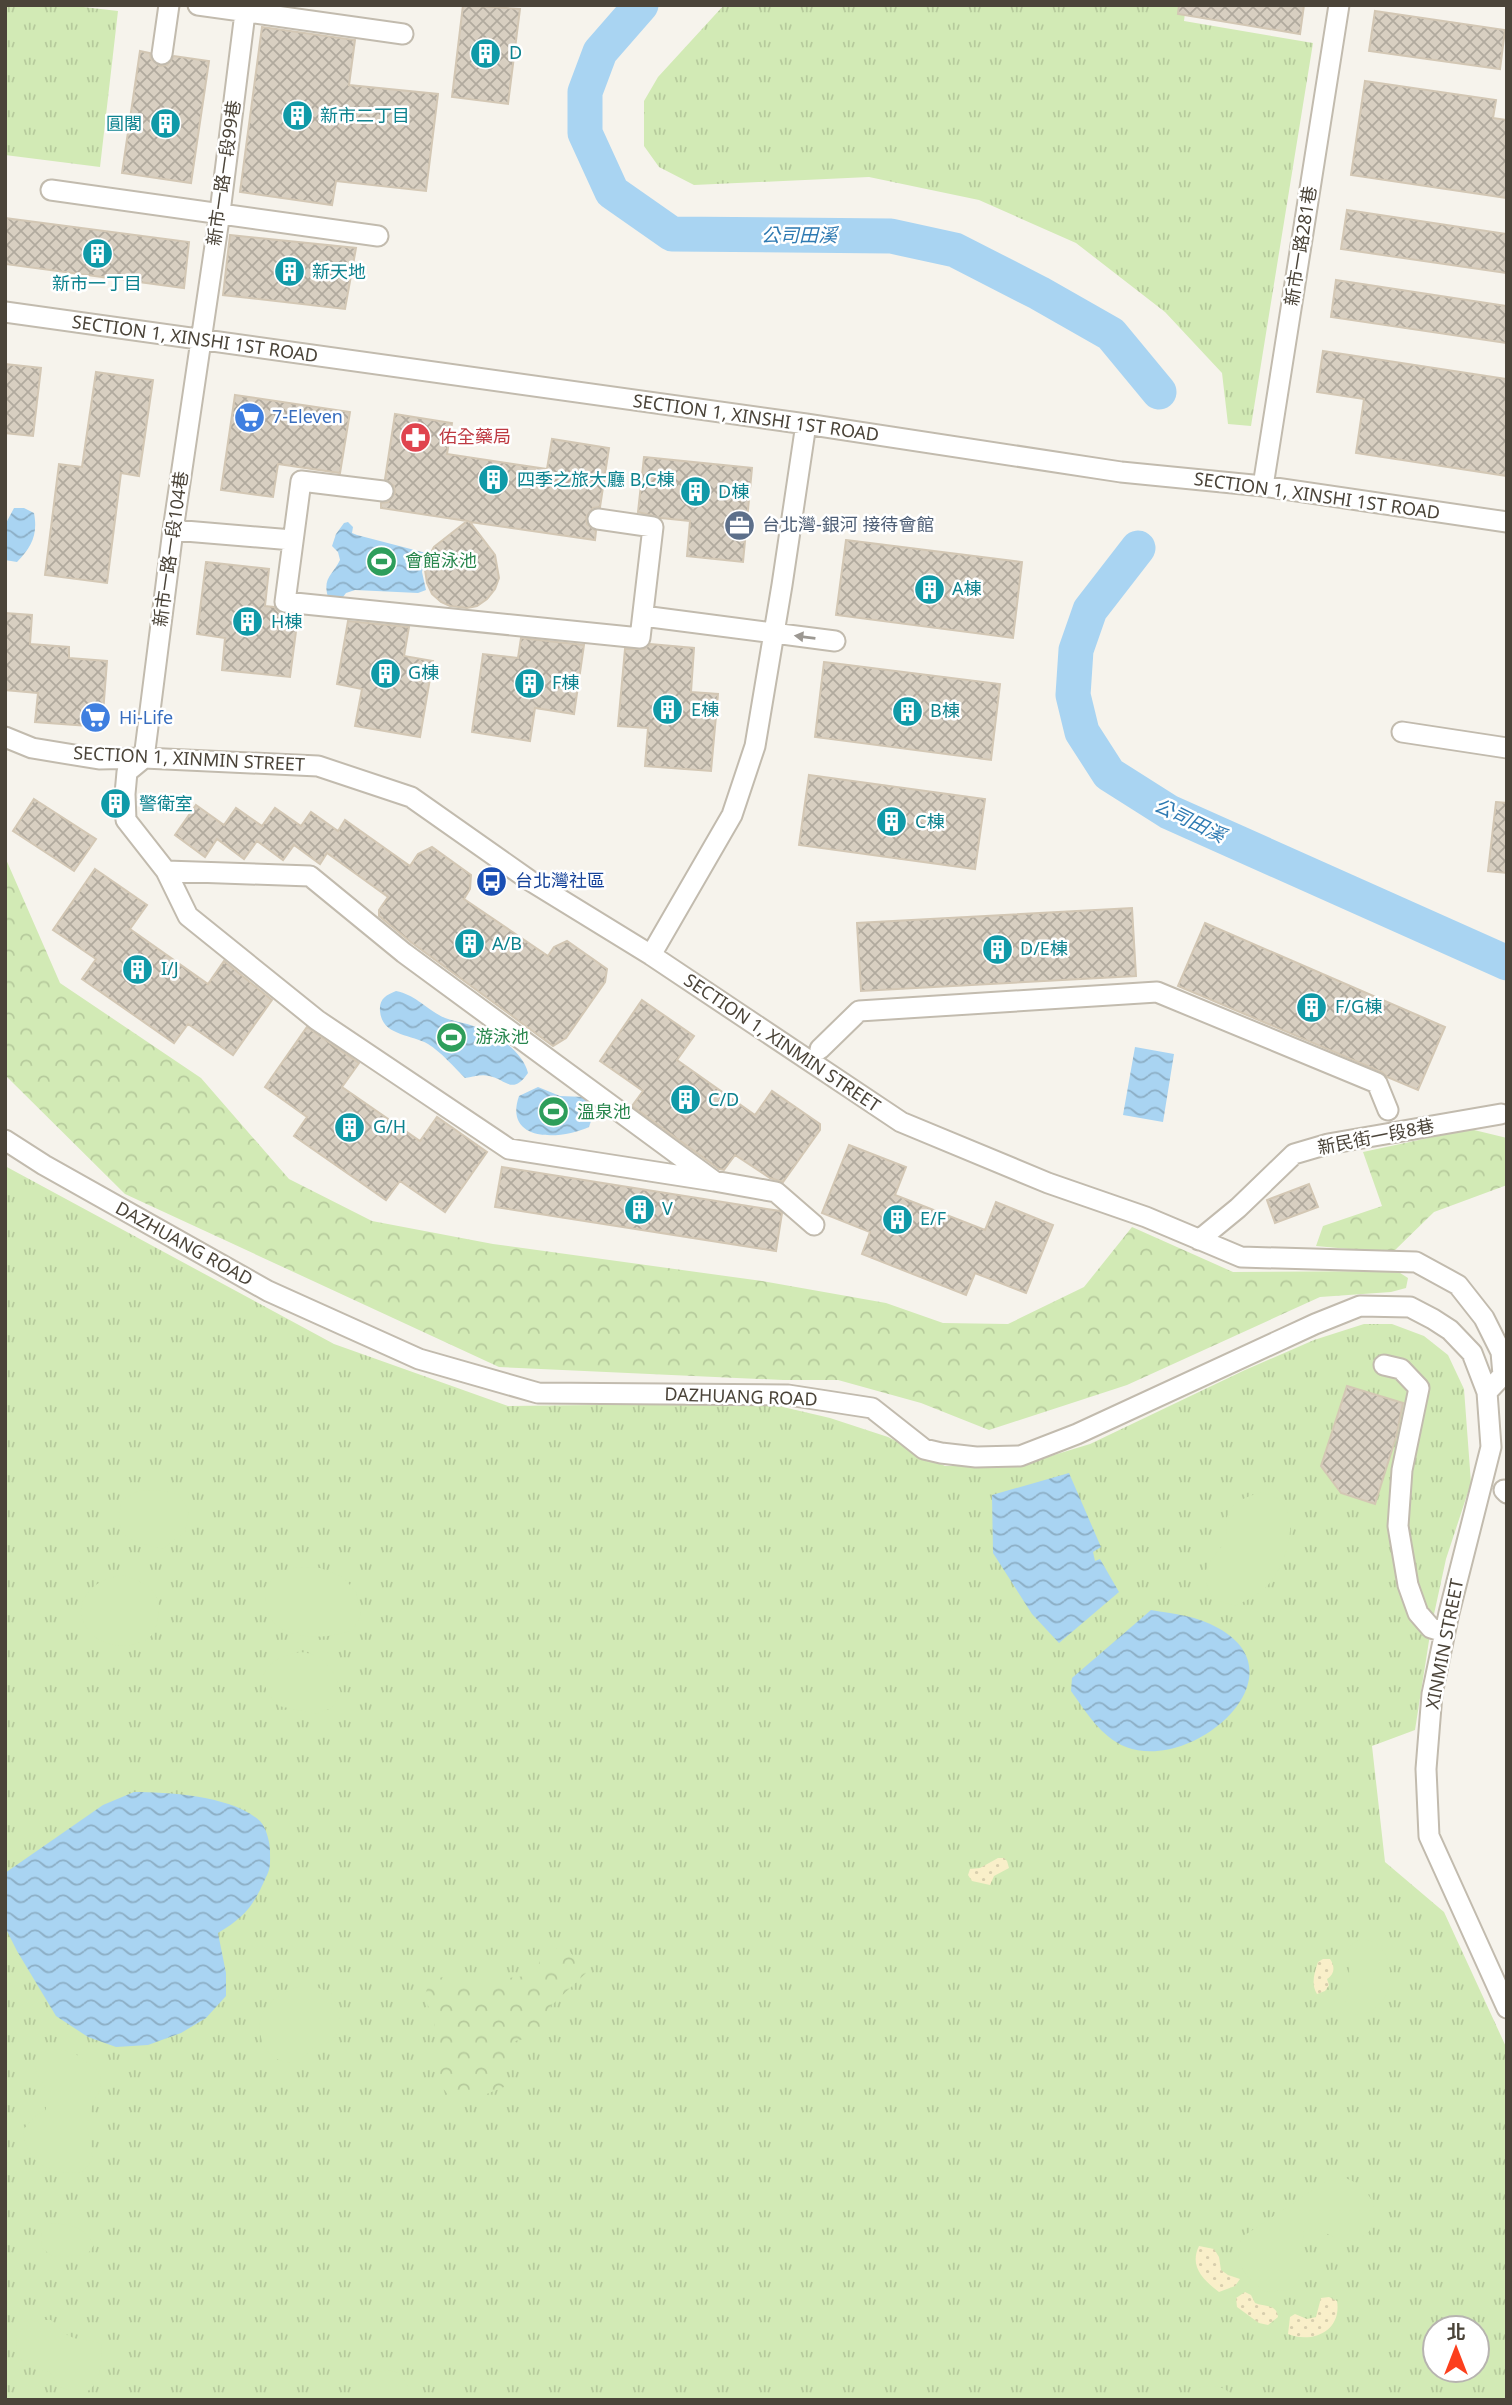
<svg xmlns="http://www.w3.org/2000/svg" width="1512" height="2405" viewBox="0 0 1512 2405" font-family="'Noto Sans','Noto Sans TC',sans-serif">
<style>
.grass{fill:url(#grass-tufts);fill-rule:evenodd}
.forest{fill:url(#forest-crowns)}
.sand{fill:url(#sand-dots)}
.pitch{fill:#d2eab5}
.water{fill:url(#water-waves)}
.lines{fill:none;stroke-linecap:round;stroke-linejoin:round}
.river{stroke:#a9d4f2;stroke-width:35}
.building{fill:url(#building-cross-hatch);stroke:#d3c7b4;stroke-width:2}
.minor-casing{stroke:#c2bbae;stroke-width:23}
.minor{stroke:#fff;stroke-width:19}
.oneway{fill:#9c9892}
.labels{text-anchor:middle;stroke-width:5;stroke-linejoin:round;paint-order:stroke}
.culture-label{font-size:18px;fill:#0d838f;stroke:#fff;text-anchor:start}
.street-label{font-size:18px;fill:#4b4439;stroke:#fff}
.shop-label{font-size:18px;fill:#366cbe;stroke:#fff;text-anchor:start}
.health-label{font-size:18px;fill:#be3a42;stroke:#fff;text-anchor:start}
.service-label{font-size:18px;fill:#4e5e75;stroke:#fff;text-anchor:start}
.leisure-label{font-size:18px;fill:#27864d;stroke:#fff;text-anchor:start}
.transit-label{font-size:18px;fill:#164399;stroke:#fff;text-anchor:start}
.water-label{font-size:19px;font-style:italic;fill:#2e7ab2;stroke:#fff}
</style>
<defs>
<pattern id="grass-tufts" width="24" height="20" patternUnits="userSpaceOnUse" patternTransform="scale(1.75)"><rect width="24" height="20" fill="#d2eab5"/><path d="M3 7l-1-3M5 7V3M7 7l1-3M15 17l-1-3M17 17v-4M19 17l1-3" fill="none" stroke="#b6ca9c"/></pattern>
<pattern id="forest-crowns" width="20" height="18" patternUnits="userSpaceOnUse" patternTransform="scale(1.75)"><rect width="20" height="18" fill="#d2eab5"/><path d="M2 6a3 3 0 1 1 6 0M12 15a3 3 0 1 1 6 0" fill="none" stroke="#b6ca9c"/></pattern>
<pattern id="sand-dots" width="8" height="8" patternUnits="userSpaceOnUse" patternTransform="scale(1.75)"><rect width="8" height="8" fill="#f9efc9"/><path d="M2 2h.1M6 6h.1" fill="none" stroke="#d7cead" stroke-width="1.8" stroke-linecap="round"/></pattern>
<pattern id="water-waves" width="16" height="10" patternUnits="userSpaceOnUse" patternTransform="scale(1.75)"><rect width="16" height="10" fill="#a9d4f2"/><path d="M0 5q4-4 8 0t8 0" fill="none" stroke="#8caec5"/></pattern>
<pattern id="building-cross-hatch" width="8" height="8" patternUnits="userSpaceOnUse" patternTransform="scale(1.75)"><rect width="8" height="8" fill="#d8cfc1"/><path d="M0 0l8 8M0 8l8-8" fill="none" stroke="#b1aa9e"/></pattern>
</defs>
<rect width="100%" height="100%" fill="#f6f3ec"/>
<path class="grass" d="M5 5H66L118 11 100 167 5 155Z
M724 5H1186L1184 21 1313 43 1251 426 1228 424 1222 373 1165 312 1076 243 979 200 869 177 694 185 659 167 644 146V101L658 77Z
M5 1166 334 1344 508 1406 766 1403 830 1418 888 1437 945 1466 1021 1465 1090 1444 1245 1370 1314 1340 1364 1324H1392L1424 1336 1448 1355 1464 1389 1471 1483 1446 1559 1431 1628 1415 1730 1372 1746 1385 1862 1444 1912 1507 2049V2400H5ZM1435 2328H1477V2370H1435Z"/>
<path class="forest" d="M5 857 60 983 201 1078 289 1179 372 1221 493 1244 762 1281 886 1303 943 1323 1008 1324 1084 1287 1132 1227 1233 1272 1397 1271 1408 1278 1406 1288 1391 1292 1320 1297 1127 1385 989 1430 921 1403 838 1380H783L499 1367 125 1194 5 1075Z
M1470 1129 1507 1138V1185L1434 1212 1392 1253 1316 1246 1323 1226 1382 1206 1363 1152Z
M567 1948 586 1973 552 2005 546 2015 560 2031 515 2041 503 2064 504 2087 462 2104 450 2097 437 2081C439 2052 439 2023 424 1998L430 1980 443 1977 468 1987 483 1981 535 1975 544 1949Z"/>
<path class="sand" d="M998 1858H1004L1007 1861 1009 1868 994 1876 990 1885 972 1881 968 1875 970 1869 980 1868Z
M1323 1959H1330C1335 1966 1335 1974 1327 1979L1329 1985 1325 1991 1317 1994C1311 1984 1314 1974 1318 1962Z
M1199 2246 1214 2249 1219 2257 1221 2270 1228 2275 1240 2279 1235 2286 1219 2292C1203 2280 1189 2266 1199 2246Z
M1245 2292 1251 2295 1255 2303C1265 2307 1277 2304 1278 2317L1268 2325 1259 2323 1237 2307 1236 2298Z
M1329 2297 1337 2301C1342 2331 1312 2344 1288 2334L1290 2317 1295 2314 1307 2319 1316 2317 1321 2298Z"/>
<path class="pitch" d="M160 1490 179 1495 189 1510 185 1532 163 1549C130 1540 112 1540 122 1500L138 1491Z
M1263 1492C1267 1494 1274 1496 1278 1499 1304 1517 1283 1573 1264 1589 1255 1597 1245 1601 1235 1606L1213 1599C1197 1569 1209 1565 1227 1539 1223 1507 1234 1500 1263 1492Z
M296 1567 320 1568 343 1577 356 1592 361 1615 353 1630C330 1639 288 1642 271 1619 265 1610 266 1598 265 1587L277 1574Z
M122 1575C143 1581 164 1591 158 1617 157 1624 155 1632 150 1637 146 1641 136 1644 131 1645 79 1653 56 1587 122 1575Z
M300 1652C326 1654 335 1671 341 1694L332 1708 316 1714 279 1706 268 1694 262 1677C271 1660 281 1656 300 1652Z
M1361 1939C1386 1939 1394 1969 1389 1989 1387 1997 1378 2005 1372 2012L1355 2015 1349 2011 1345 2002C1353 1981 1347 1967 1349 1946Z
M300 1986H314L331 1993C338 2008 347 2030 329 2042 326 2044 321 2044 319 2045 311 2048 305 2058 297 2061 271 2069 253 2036 262 2015 268 2000 286 1991 300 1986Z
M54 2049 73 2052 100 2072 101 2088 93 2103 87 2124 93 2160 82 2172C51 2175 25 2164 23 2130L34 2117 46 2110V2089L35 2070 40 2053Z
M1345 2178C1365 2184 1385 2209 1370 2230 1368 2234 1361 2237 1358 2241L1342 2240 1313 2228 1304 2230 1298 2283 1289 2290 1265 2292C1245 2275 1232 2265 1242 2237L1319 2186 1332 2179Z
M49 2224C69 2223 84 2227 94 2245L87 2255 53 2257 42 2248 41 2232Z
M33 2320H51C57 2326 64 2335 74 2338 84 2341 90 2339 101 2344 104 2363 98 2403 70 2391 69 2391 60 2387 60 2387 56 2384 53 2376 50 2372L33 2368 17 2357 16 2335Z
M388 2370 399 2373C406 2382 412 2389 405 2400H365L361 2384 364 2376Z
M1208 2386C1220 2386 1229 2388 1233 2400H1188L1197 2388Z"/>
<path class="water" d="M14 508H24L34 513C38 534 32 547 17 562L5 560V525Z
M348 522 353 527 352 533 357 535 426 553 422 572 426 590 418 593 355 590 346 593 340 601 329 600C321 578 333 575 340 560L338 552 332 546 336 534 344 523Z
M396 991C415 995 423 1006 439 1015 451 1022 464 1022 476 1027 497 1034 523 1052 528 1073 512 1096 506 1079 489 1076 481 1074 473 1077 465 1078 454 1067 441 1052 428 1044 411 1034 382 1036 380 1011 379 999 386 995 396 991Z
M1135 1047 1174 1054 1163 1122 1123 1115Z
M538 1087 560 1096 584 1097C594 1107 594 1114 589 1127 561 1140 503 1143 519 1096Z
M1069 1473 1101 1547 1093 1552 1095 1561 1100 1559 1119 1592 1059 1643 1032 1614 993 1553 992 1495Z
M1151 1610C1174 1614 1198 1616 1218 1628 1304 1675 1194 1773 1126 1747 1101 1737 1086 1712 1071 1691L1072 1678Z
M134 1792C169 1792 233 1796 260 1821 266 1827 270 1842 270 1851 270 1861 271 1868 266 1877 254 1905 245 1917 218 1933L226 1973V1996L206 2018 181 2033 148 2045 116 2047 88 2037 56 2016 17 1951 5 1927V1873L103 1805Z"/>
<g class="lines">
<path class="river" d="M641 5 600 52 585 92V133L612 192 672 234 891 236 955 250 1039 293 1111 334 1159 392
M1138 548 1090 610 1076 650 1073 695 1082 732 1109 774 1169 812 1507 963"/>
</g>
<path class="building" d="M463 5 520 9 508 104 452 97Z
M1179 5H1304L1300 34 1178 14Z
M1375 11 1505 30 1500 69 1369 51Z
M262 27 355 40 349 85 438 94 426 191 336 181 332 205 240 192Z
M140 51 150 53 151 59 160 66 167 65 174 56 209 61 191 183 122 173Z
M1365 81 1496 100 1493 118 1507 120V198L1351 175Z
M1347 210 1507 234V273L1341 249Z
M5 218 189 242 184 288 5 264Z
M230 235 356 248 345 309 223 295Z
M1336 280 1507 306V343L1331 317Z
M1323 351 1507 379V476L1356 453 1364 399 1317 392Z
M5 364 41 368 33 436 5 433Z
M96 372 153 380 139 476 121 473 107 583 45 575 59 464 82 467Z
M235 395 350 412 340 473 278 464 273 497 221 490Z
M395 414 452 423 447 454 547 469 552 439 609 448 600 507 593 508 586 517 587 524 596 531 595 540 470 522 495 555 499 578 495 589 487 599 477 606 467 608 450 606 441 602 432 594 427 583 425 570 428 558 434 547 467 521 381 508V503L388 502 395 493 394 486 385 479Z
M644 457 752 468 743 562 687 556 690 521 661 518 638 512Z
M846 540 1022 562 1013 638 836 615Z
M206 562 269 569 265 606 274 607 283 614 298 616 290 677 222 670 225 638 197 634Z
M5 613 32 615 30 644 69 647V658L107 661 102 727 35 722 38 693 5 690Z
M348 621 409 627 404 656 433 661 420 737 355 726 362 689 337 684Z
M521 638 584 645 574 714 535 708 530 741 472 732 483 654 518 658Z
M650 644 694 648 691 692 718 694 711 771 645 766 648 728 618 726 625 649H644Z
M824 662 1000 684 991 760 815 737Z
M809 775 985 799 975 869 799 845Z
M34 799 96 839 74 871 13 831Z
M1496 802 1507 803V873L1488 871Z
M196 805 224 825 236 808 262 826 275 808 301 826 311 812 338 831 345 820 410 866 418 854 432 847 471 875 470 889 464 899 548 956 554 947 567 941 607 969 605 982 566 1038 553 1046 412 943 379 916V910L388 897 327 853 320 864 294 845 283 860 257 841 244 859 217 839 205 857 175 835Z
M95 869 147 905 130 929 208 984 224 961 272 1000 233 1055 188 1024 174 1043 82 979 96 959 53 930Z
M1132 908 1136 976 861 991 857 923Z
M1205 923 1445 1027 1418 1090 1387 1077 1382 1072 1178 986Z
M642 1000 694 1036 677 1060 755 1115 772 1091 820 1124V1130L783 1182 770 1178 735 1155 724 1170 719 1169 632 1106 643 1091 600 1061Z
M307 1027 359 1063 342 1087 420 1141 437 1117 487 1152 445 1212 400 1181 386 1200 294 1136 307 1117 265 1087Z
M849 1145 906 1167 895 1195 985 1230 996 1202 1053 1225 1026 1293 975 1273 966 1295 862 1254 870 1232 822 1213Z
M502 1167 780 1211 782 1213 776 1251 495 1207Z
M1309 1184 1318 1207 1275 1223 1267 1200Z
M1347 1386 1403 1403 1396 1437 1375 1504 1341 1493 1321 1466Z"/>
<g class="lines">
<defs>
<path id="minor" d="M198 5 403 34
M162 54 169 5
M51 190 378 236
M5 312 806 424 1121 472 1263 486 1507 522
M1263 486 1339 5
M383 491 301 481 285 602 640 638 653 527 598 519
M173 530 292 540
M643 616 835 641
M1402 732 1507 748
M5 737 32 748 99 759 144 758 318 766 411 797 529 880 651 955 901 1122 1048 1183 1146 1217 1241 1257 1416 1262 1458 1285 1484 1318 1501 1352 1503 1375 1487 1392
M166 871 188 916 317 1020 509 1149 714 1181 404 953 310 876 166 871 126 820 125 794 127 772 144 758 173 530 220 212 246 5
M651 955 732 815 755 746 782 585 806 424
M820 1049 859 1011 1157 992 1377 1083 1388 1110
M5 1140 44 1165 268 1291 419 1359 538 1393 788 1395 872 1408 924 1449 941 1453 976 1457 1020 1456 1077 1434 1315 1324 1360 1306 1410 1307 1433 1319 1450 1330 1472 1353 1487 1392 1491 1447 1449 1613 1432 1694 1426 1769 1429 1836 1507 2008
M714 1181 776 1192 814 1225
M1199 1240 1238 1208 1294 1154 1328 1144 1501 1114
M1384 1365 1401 1369 1419 1388 1402 1470 1398 1526 1408 1585 1418 1613 1431 1628 1444 1632
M1504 1490 1507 1493"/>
</defs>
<use href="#minor" class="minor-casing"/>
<use href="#minor" class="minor"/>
</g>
<defs><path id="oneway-solid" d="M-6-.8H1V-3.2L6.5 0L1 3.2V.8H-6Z" transform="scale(1.75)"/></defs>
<use class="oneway" href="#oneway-solid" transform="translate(805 637) rotate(-173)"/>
<defs>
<symbol id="building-disc" viewBox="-11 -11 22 22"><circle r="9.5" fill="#0f9aa8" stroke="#fff"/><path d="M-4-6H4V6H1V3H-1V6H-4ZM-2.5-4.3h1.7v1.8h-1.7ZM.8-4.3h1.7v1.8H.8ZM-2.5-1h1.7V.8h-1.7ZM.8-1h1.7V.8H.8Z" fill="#fff"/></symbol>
<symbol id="supermarket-disc" viewBox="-11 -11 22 22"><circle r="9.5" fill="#3f7fe0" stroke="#fff"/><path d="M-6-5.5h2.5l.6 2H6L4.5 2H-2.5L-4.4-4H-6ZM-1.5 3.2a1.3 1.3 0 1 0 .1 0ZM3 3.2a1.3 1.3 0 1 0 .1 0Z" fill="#fff"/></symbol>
<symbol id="pharmacy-disc" viewBox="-11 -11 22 22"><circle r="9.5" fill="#e0444e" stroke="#fff"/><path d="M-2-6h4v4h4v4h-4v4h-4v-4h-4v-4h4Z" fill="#fff"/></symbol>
<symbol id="office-disc" viewBox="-11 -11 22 22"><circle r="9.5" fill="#5c6f8a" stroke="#fff"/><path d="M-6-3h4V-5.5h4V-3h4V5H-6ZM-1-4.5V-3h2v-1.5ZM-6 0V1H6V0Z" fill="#fff"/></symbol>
<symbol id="stadium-disc" viewBox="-11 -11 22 22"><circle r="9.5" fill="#2e9e5b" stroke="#fff"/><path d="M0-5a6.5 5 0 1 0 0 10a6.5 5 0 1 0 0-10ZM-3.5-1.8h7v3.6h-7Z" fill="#fff"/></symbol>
<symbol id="bus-disc" viewBox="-11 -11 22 22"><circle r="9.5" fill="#1a4fb4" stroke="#fff"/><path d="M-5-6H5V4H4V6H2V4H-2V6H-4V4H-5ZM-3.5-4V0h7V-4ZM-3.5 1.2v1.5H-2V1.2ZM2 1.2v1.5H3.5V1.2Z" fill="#fff"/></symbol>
</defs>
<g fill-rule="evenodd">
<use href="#building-disc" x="468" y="36" width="35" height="35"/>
<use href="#building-disc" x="280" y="98" width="35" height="35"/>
<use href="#building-disc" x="148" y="106" width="35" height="35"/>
<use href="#building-disc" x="80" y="236" width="35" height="35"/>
<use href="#building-disc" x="272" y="254" width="35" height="35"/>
<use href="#supermarket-disc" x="232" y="400" width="35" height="35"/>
<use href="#pharmacy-disc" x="398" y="420" width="35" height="35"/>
<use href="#building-disc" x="476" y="462" width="35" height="35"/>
<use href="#building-disc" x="678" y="474" width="35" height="35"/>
<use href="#office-disc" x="722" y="508" width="35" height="35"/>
<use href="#stadium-disc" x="364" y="544" width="35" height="35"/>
<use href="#building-disc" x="912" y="572" width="35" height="35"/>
<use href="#building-disc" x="230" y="604" width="35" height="35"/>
<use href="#building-disc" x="368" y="656" width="35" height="35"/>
<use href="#building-disc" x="512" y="666" width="35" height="35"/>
<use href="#building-disc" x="650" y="692" width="35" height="35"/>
<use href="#building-disc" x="890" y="694" width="35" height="35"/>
<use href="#supermarket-disc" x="78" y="700" width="35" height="35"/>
<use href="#building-disc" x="98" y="786" width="35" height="35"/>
<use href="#building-disc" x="874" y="804" width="35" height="35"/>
<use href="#bus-disc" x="474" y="864" width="35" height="35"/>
<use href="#building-disc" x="452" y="926" width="35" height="35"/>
<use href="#building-disc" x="980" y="932" width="35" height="35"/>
<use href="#building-disc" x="120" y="952" width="35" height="35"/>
<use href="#building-disc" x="1294" y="990" width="35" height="35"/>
<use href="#stadium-disc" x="434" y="1020" width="35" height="35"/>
<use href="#building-disc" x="668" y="1082" width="35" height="35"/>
<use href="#stadium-disc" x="536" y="1094" width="35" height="35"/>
<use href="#building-disc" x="332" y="1110" width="35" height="35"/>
<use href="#building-disc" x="622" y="1192" width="35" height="35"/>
<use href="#building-disc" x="880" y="1202" width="35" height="35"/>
</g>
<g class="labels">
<g class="culture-label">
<text x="509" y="59">D</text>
<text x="320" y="122">新市二丁目</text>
<text x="142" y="130" text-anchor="end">圓閣</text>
<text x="312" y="278">新天地</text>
<text x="97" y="290" text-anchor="middle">新市一丁目</text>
<text x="517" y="486">四季之旅大廳 B,C棟</text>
<text x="718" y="498">D棟</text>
<text x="952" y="595">A棟</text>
<text x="271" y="628">H棟</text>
<text x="408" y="679">G棟</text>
<text x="552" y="689">F棟</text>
<text x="691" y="716">E棟</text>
<text x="930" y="717">B棟</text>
<text x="139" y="810">警衛室</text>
<text x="915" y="828">C棟</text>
<text x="492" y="950">A/B</text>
<text x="1020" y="955">D/E棟</text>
<text x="161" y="975">I/J</text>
<text x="1335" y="1013">F/G棟</text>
<text x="708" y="1106">C/D</text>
<text x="373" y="1133">G/H</text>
<text x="662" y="1215">V</text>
<text x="920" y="1225">E/F</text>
</g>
<g class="street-label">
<text transform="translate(224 173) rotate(-82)" y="6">新市一路一段99巷</text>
<text transform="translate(1301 246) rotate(-81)" y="6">新市一路281巷</text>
<text transform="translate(195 339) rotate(8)" y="6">SECTION 1, XINSHI 1ST ROAD</text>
<text transform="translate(756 418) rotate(8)" y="6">SECTION 1, XINSHI 1ST ROAD</text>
<text transform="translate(1317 496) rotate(8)" y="6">SECTION 1, XINSHI 1ST ROAD</text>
<text transform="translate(171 549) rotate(-82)" y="6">新市一路一段104巷</text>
<text transform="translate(189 759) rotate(3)" y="6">SECTION 1, XINMIN STREET</text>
<text transform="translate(782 1043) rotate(34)" y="6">SECTION 1, XINMIN STREET</text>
<text transform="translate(1376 1137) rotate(-11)" y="6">新民街一段8巷</text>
<text transform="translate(184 1244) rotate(29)" y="6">DAZHUANG ROAD</text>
<text transform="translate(741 1397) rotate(2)" y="6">DAZHUANG ROAD</text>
<text transform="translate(1445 1644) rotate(-79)" y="6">XINMIN STREET</text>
</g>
<g class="shop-label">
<text x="272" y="423">7-Eleven</text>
<text x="119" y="724">Hi-Life</text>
</g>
<g class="health-label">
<text x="439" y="443">佑全藥局</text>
</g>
<g class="service-label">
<text x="762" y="531">台北灣-銀河 接待會館</text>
</g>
<g class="leisure-label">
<text x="405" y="567">會館泳池</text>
<text x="475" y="1043">游泳池</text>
<text x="577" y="1118">溫泉池</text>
</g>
<g class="transit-label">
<text x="515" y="887">台北灣社區</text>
</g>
<g class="water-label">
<text x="799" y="242">公司田溪</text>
<text transform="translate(1190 820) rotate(26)" y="7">公司田溪</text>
</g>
</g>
<rect width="1512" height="2405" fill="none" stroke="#4b4439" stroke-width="14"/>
<g transform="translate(1456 2349)"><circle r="33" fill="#ffffff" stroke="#b7b4b0" stroke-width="2"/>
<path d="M0-5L12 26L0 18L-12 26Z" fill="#fc3f1d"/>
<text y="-10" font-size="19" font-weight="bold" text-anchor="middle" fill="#4b4439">北</text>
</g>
</svg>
